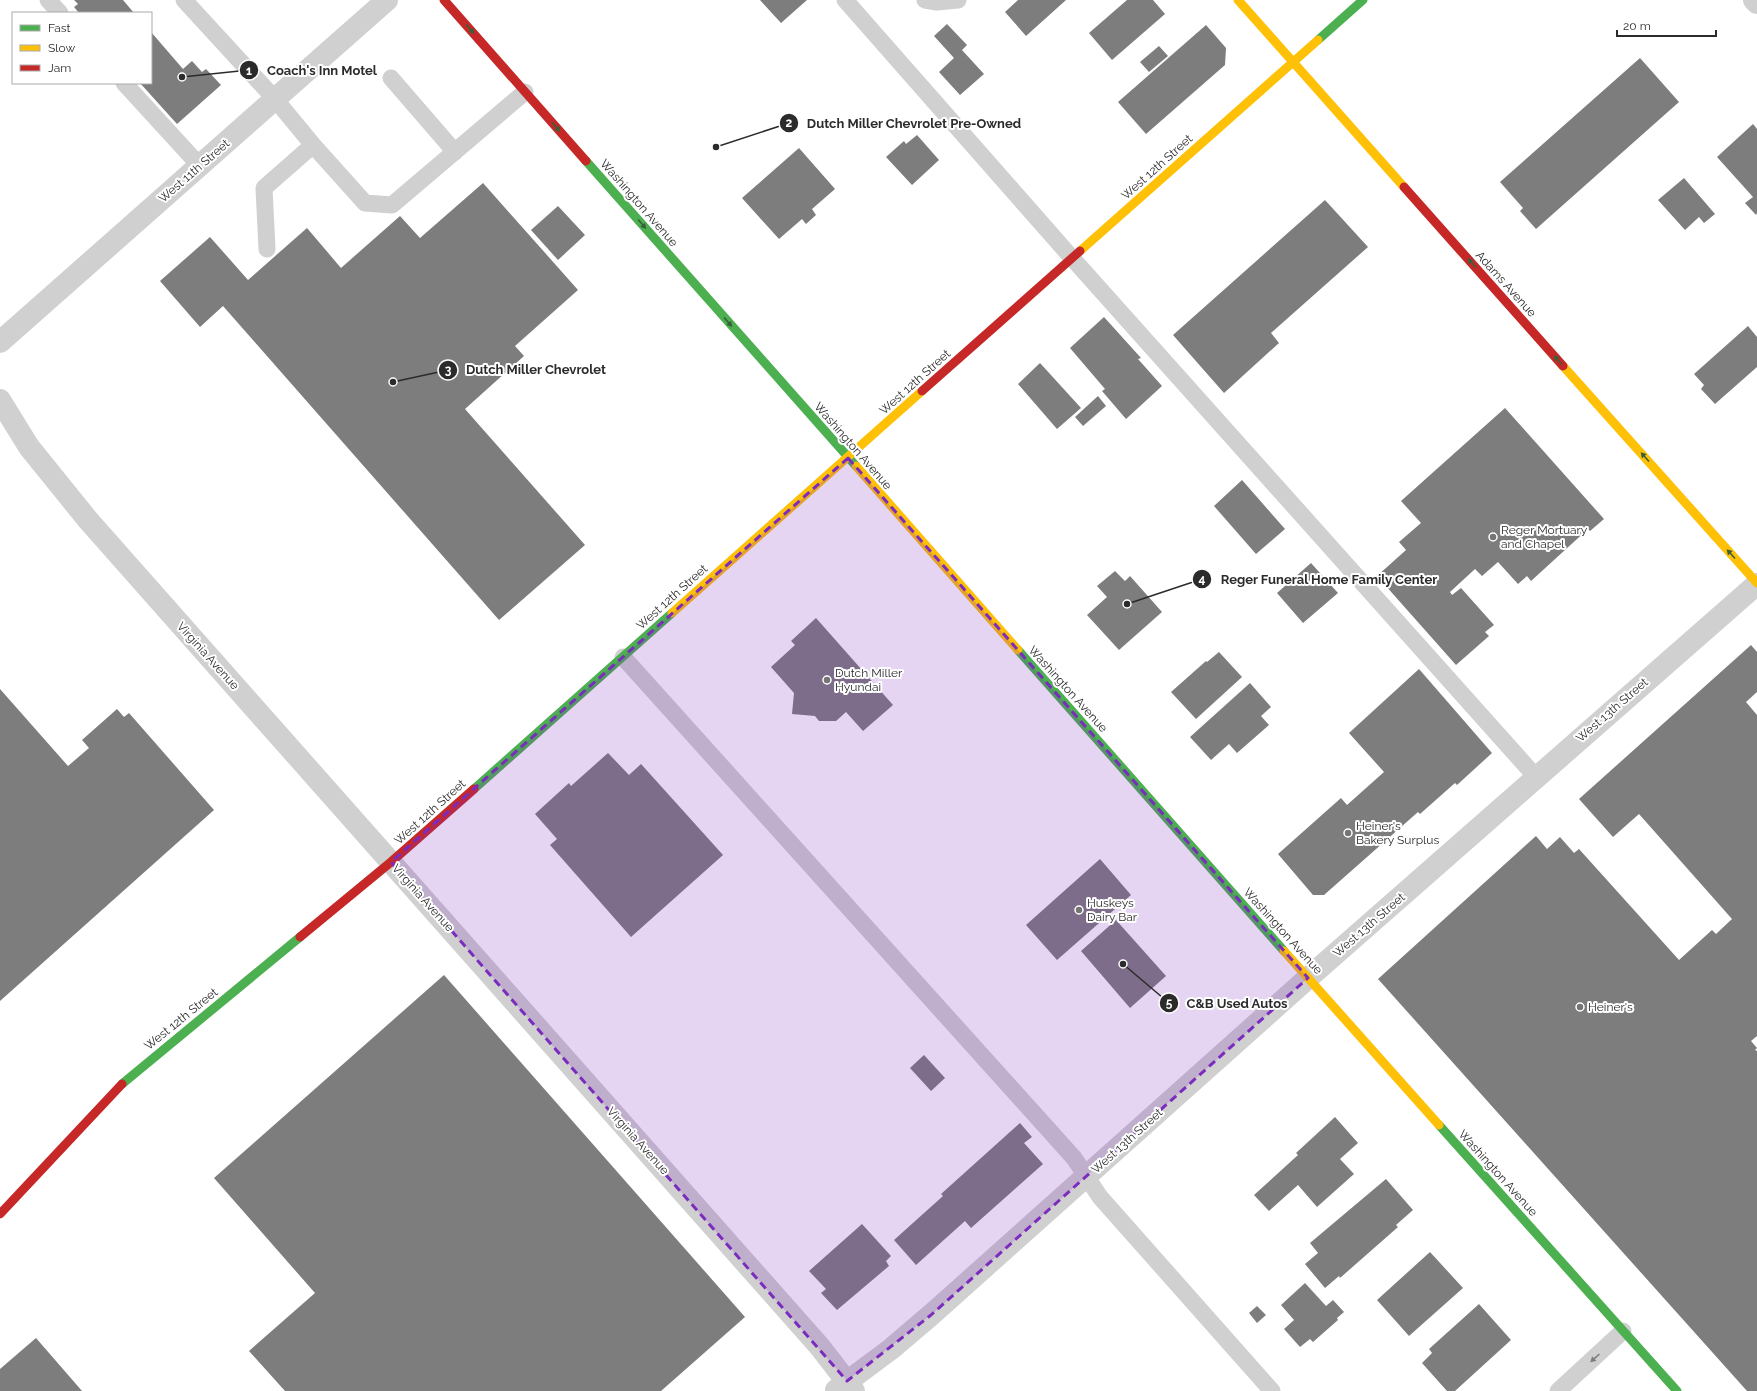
<svg xmlns="http://www.w3.org/2000/svg" width="1757" height="1391" viewBox="0 0 1757 1391" font-family="Raleway,sans-serif">
<style>
.building{fill:#7d7d7d}
.lines{fill:none;stroke-linecap:round;stroke-linejoin:round}
.lane{stroke:#d0d0d0;stroke-width:17}
.street{stroke:#d0d0d0;stroke-width:22}
.fast{stroke:#4caf50;stroke-width:9}
.slow{stroke:#ffc107;stroke-width:9}
.jam{stroke:#c62828;stroke-width:9}
.oneway{fill:#38603a}
.oneway2{fill:#7e7e7e}
.marked{fill:#7b2cbf;fill-opacity:0.2;stroke:#7b2cbf;stroke-width:3;stroke-dasharray:8 5;stroke-linejoin:round}
.poi-dot{fill:#757575;stroke:#fff;stroke-width:1.5}
.labels{text-anchor:middle;stroke-width:4;stroke-linejoin:round;paint-order:stroke}
.street-label{font-size:12px;fill:#2b2b2b;stroke:#fff}
.poi-label{font-size:12px;fill:#2b2b2b;stroke:#fff;text-anchor:start}
.leader{fill:none;stroke:#2b2b2b;stroke-width:1.5}
.callout-dot{fill:#2b2b2b;stroke:#fff;stroke-width:1.5}
.mark-label{font-size:12px;text-anchor:middle;font-weight:bold;fill:#fff}
.callout-label{font-size:13px;text-anchor:middle;font-weight:bold;fill:#2b2b2b;stroke:#fff;stroke-width:4;stroke-linejoin:round;paint-order:stroke}
</style>
<rect width="100%" height="100%" fill="#fff"/>
<path class="building" d="M74 0H123L134 13H79L74 7 78 4Z
M760 0H807L781 23Z
M1018 0H1066L1026 36 1005 12Z
M1127 0H1153L1165 14 1112 60 1089 33Z
M947 24 967 45 962 50 984 74 960 95 939 72 954 58 934 36Z
M1206 25 1226 48 1225 65 1146 134 1118 102Z
M151 32 183 69 192 61 202 72 206 69 221 85 177 124 140 83H151Z
M1159 46 1168 56 1149 72 1140 62Z
M1640 58 1679 102 1536 229 1520 211 1523 208 1500 182Z
M1753 124 1757 129V213L1756 215 1745 203 1753 197 1717 157Z
M917 135 939 160 912 185 886 157 904 141 906 144Z
M799 148 835 189 812 209 816 215 806 224 802 219 779 239 742 198Z
M1684 178 1715 214 1704 223 1699 217 1685 230 1658 200Z
M483 183 578 290 515 346 524 356 465 409 585 545 499 620 223 306 200 327 160 281 210 237 248 280 307 228 341 268 400 216 420 238Z
M1325 200 1368 247 1271 333 1279 343 1224 393 1173 335Z
M558 206 585 235 558 260 531 230Z
M1104 317 1141 358 1138 359 1162 386 1126 419 1102 391 1105 389 1070 348Z
M1748 326 1757 337V367L1715 404 1701 389 1704 385 1694 374Z
M1040 363 1081 408 1057 429 1018 384Z
M1098 396 1106 406 1083 426 1075 417Z
M1505 408 1604 519 1590 531 1588 529 1531 581 1527 576 1518 584 1498 562 1482 576 1475 569 1450 592 1452 595 1461 588 1494 625 1485 632 1489 636 1456 665 1377 576 1406 550 1399 542 1421 523 1401 501Z
M1242 480 1285 529 1256 554 1214 506Z
M1311 563 1338 593 1303 623 1277 593Z
M1115 571 1125 581 1130 576 1162 612 1119 650 1087 615 1107 597 1097 586Z
M816 618 893 705 863 731 846 712 836 721H819L815 716 792 714 794 693 771 667 795 645 791 641Z
M1751 645 1757 652V692L1746 702 1757 715V1036L1751 1041 1757 1048 1755 1050 1757 1051V1391H1747L1378 979 1536 836 1547 849 1560 837 1574 853 1579 849 1679 960 1712 930 1716 934 1732 919 1639 814 1613 837 1579 799Z
M1219 652 1242 677 1196 719 1171 692 1206 661 1207 662Z
M1419 669 1492 753 1457 785 1455 783 1420 814 1418 812 1324 895H1313L1278 854 1341 798 1347 805 1384 772 1349 733Z
M1250 683 1271 707 1261 716 1269 725 1237 753 1229 744 1211 760 1190 737Z
M0 689 68 766 89 748 82 740 117 709 124 717 129 713 214 810 0 1001Z
M608 753 629 775 641 764 723 855 631 937 550 845 557 839 535 814 569 783 571 786Z
M1100 859 1131 895 1057 960 1026 925Z
M1116 920 1166 976 1130 1008 1081 951Z
M444 975 745 1317 661 1391H285L249 1351 315 1293 214 1178Z
M924 1055 945 1078 931 1091 910 1068Z
M1335 1117 1358 1143 1340 1159 1354 1174 1317 1207 1298 1185 1269 1211 1254 1195 1298 1155 1296 1153Z
M1020 1123 1032 1137 1024 1143 1043 1164 971 1228 965 1221 916 1265 894 1240 943 1196 941 1194Z
M1386 1179 1413 1210 1396 1225 1398 1227 1340 1278 1339 1276 1325 1288 1305 1264 1318 1253 1310 1243Z
M862 1224 891 1256 886 1261 889 1266 837 1310 821 1293 826 1289 809 1271Z
M1430 1252 1463 1288 1409 1336 1377 1300Z
M1305 1283 1326 1306 1333 1300 1344 1312 1337 1318 1338 1320 1313 1342 1310 1339 1300 1347 1284 1329 1294 1320 1281 1305Z
M1479 1304 1511 1340 1455 1391H1447L1422 1363 1432 1353 1429 1349Z
M1257 1306 1266 1315 1257 1323 1249 1313Z
M36 1338 82 1391H0V1369Z"/>
<g class="lines">
<path class="lane" d="M48 0 60 13
M184 0 275 99 313 145 365 203 392 205 525 92
M845 0 1072 258 1536 777
M925 0 937 2 958 0
M391 78 455 152
M124 83 200 166
M267 249 264 188 313 145
M623 657 1074 1158 1100 1197 1272 1391
M1558 1391 1623 1331"/>
<path class="street" d="M1754 0 1757 3
M0 342 387 0
M0 400 29 447 88 520 820 1347 854 1391
M836 1390 891 1349 931 1315 1308 978 1757 584"/>
<path class="fast" d="M1318 40 1363 0
M586 161 856 466
M1018 650 1284 951
M474 789 672 613
M122 1084 300 937
M1439 1125 1677 1391"/>
<path class="slow" d="M1238 0 1404 187
M1080 251 1318 40
M1563 366 1757 583
M856 466 1018 650
M672 613 922 391
M1284 951 1439 1125"/>
<path class="jam" d="M444 0 586 161
M1404 187 1563 366
M922 391 1080 251
M300 937 391 862 474 789
M0 1214 122 1084"/>
</g>
<defs><path id="oneway-solid" d="M-6-.8H1V-3.2L6.5 0L1 3.2V.8H-6Z"/></defs>
<g class="oneway">
<use href="#oneway-solid" transform="translate(470 29) rotate(49)"/>
<use href="#oneway-solid" transform="translate(556 127) rotate(49)"/>
<use href="#oneway-solid" transform="translate(642 224) rotate(49)"/>
<use href="#oneway-solid" transform="translate(1472 263) rotate(-132)"/>
<use href="#oneway-solid" transform="translate(728 322) rotate(49)"/>
<use href="#oneway-solid" transform="translate(1558 360) rotate(-132)"/>
<use href="#oneway-solid" transform="translate(1645 457) rotate(-132)"/>
<use href="#oneway-solid" transform="translate(1731 554) rotate(-132)"/>
</g>
<use class="oneway2" href="#oneway-solid" transform="translate(1595 1358) rotate(138)"/>
<path class="marked" d="M848 458 1308 978 931 1315 847 1381 391 862Z"/>
<g class="poi-dot">
<circle cx="1493" cy="537" r="4"/>
<circle cx="827" cy="680" r="4"/>
<circle cx="1348" cy="833" r="4"/>
<circle cx="1079" cy="910" r="4"/>
<circle cx="1580" cy="1007" r="4"/>
</g>
<g class="labels">
<g class="street-label">
<text transform="translate(1157 167) rotate(-42)" y="4">West 12th Street</text>
<text transform="translate(194 171) rotate(-41)" y="4">West 11th Street</text>
<text transform="translate(639 203) rotate(49)" y="4">Washington Avenue</text>
<text transform="translate(1506 284) rotate(48)" y="4">Adams Avenue</text>
<text transform="translate(915 382) rotate(-42)" y="4">West 12th Street</text>
<text transform="translate(853 446) rotate(49)" y="4">Washington Avenue</text>
<text transform="translate(672 597) rotate(-42)" y="4">West 12th Street</text>
<text transform="translate(208 656) rotate(48)" y="4">Virginia Avenue</text>
<text transform="translate(1068 689) rotate(48)" y="4">Washington Avenue</text>
<text transform="translate(1612 710) rotate(-41)" y="4">West 13th Street</text>
<text transform="translate(430 812) rotate(-42)" y="4">West 12th Street</text>
<text transform="translate(423 898) rotate(48)" y="4">Virginia Avenue</text>
<text transform="translate(1369 925) rotate(-41)" y="4">West 13th Street</text>
<text transform="translate(1283 931) rotate(48)" y="4">Washington Avenue</text>
<text transform="translate(181 1019) rotate(-39)" y="4">West 12th Street</text>
<text transform="translate(638 1141) rotate(48)" y="4">Virginia Avenue</text>
<text transform="translate(1127 1141) rotate(-42)" y="4">West 13th Street</text>
<text transform="translate(1498 1173) rotate(48)" y="4">Washington Avenue</text>
</g>
<g class="poi-label">
<text x="1501" y="534">Reger Mortuary<tspan x="1501" dy="14">and Chapel</tspan></text>
<text x="835" y="677">Dutch Miller<tspan x="835" dy="14">Hyundai</tspan></text>
<text x="1356" y="830">Heiner's<tspan x="1356" dy="14">Bakery Surplus</tspan></text>
<text x="1087" y="907">Huskeys<tspan x="1087" dy="14">Dairy Bar</tspan></text>
<text x="1588" y="1011">Heiner's</text>
</g>
</g>
<path class="leader" d="M182 77L249 70M716 147L789 123M393 382L448 370M1127 604L1202 579M1123 964L1169 1003"/>
<g class="callout-dot">
<circle cx="182" cy="77" r="4"/>
<circle cx="716" cy="147" r="4"/>
<circle cx="393" cy="382" r="4"/>
<circle cx="1127" cy="604" r="4"/>
<circle cx="1123" cy="964" r="4"/>
<circle cx="249" cy="70" r="10"/>
<circle cx="789" cy="123" r="10"/>
<circle cx="448" cy="370" r="10"/>
<circle cx="1202" cy="579" r="10"/>
<circle cx="1169" cy="1003" r="10"/>
</g>
<g class="mark-label">
<text x="249" y="75">1</text>
<text x="789" y="127">2</text>
<text x="448" y="374">3</text>
<text x="1202" y="583">4</text>
<text x="1169" y="1007">5</text>
</g>
<g class="callout-label">
<text x="322" y="75">Coach's Inn Motel</text>
<text x="914" y="128">Dutch Miller Chevrolet Pre-Owned</text>
<text x="536" y="374">Dutch Miller Chevrolet</text>
<text x="1329" y="584">Reger Funeral Home Family Center</text>
<text x="1237" y="1008">C&amp;B Used Autos</text>
</g>
<rect x="12" y="12" width="140" height="72" fill="#ffffff" stroke="#aaaaaa"/>
<rect x="20" y="25" width="20" height="6" fill="#4caf50" stroke="#aaaaaa"/>
<text x="48" y="32" font-size="12" fill="#2b2b2b">Fast</text>
<rect x="20" y="45" width="20" height="6" fill="#ffc107" stroke="#aaaaaa"/>
<text x="48" y="52" font-size="12" fill="#2b2b2b">Slow</text>
<rect x="20" y="65" width="20" height="6" fill="#c62828" stroke="#aaaaaa"/>
<text x="48" y="72" font-size="12" fill="#2b2b2b">Jam</text>
<path d="M1617 30v6h99v-6" fill="none" stroke="#2b2b2b" stroke-width="2"/>
<text x="1623" y="30" font-size="12" fill="#2b2b2b" stroke="#ffffff" stroke-width="3" paint-order="stroke">20 m</text>
</svg>
